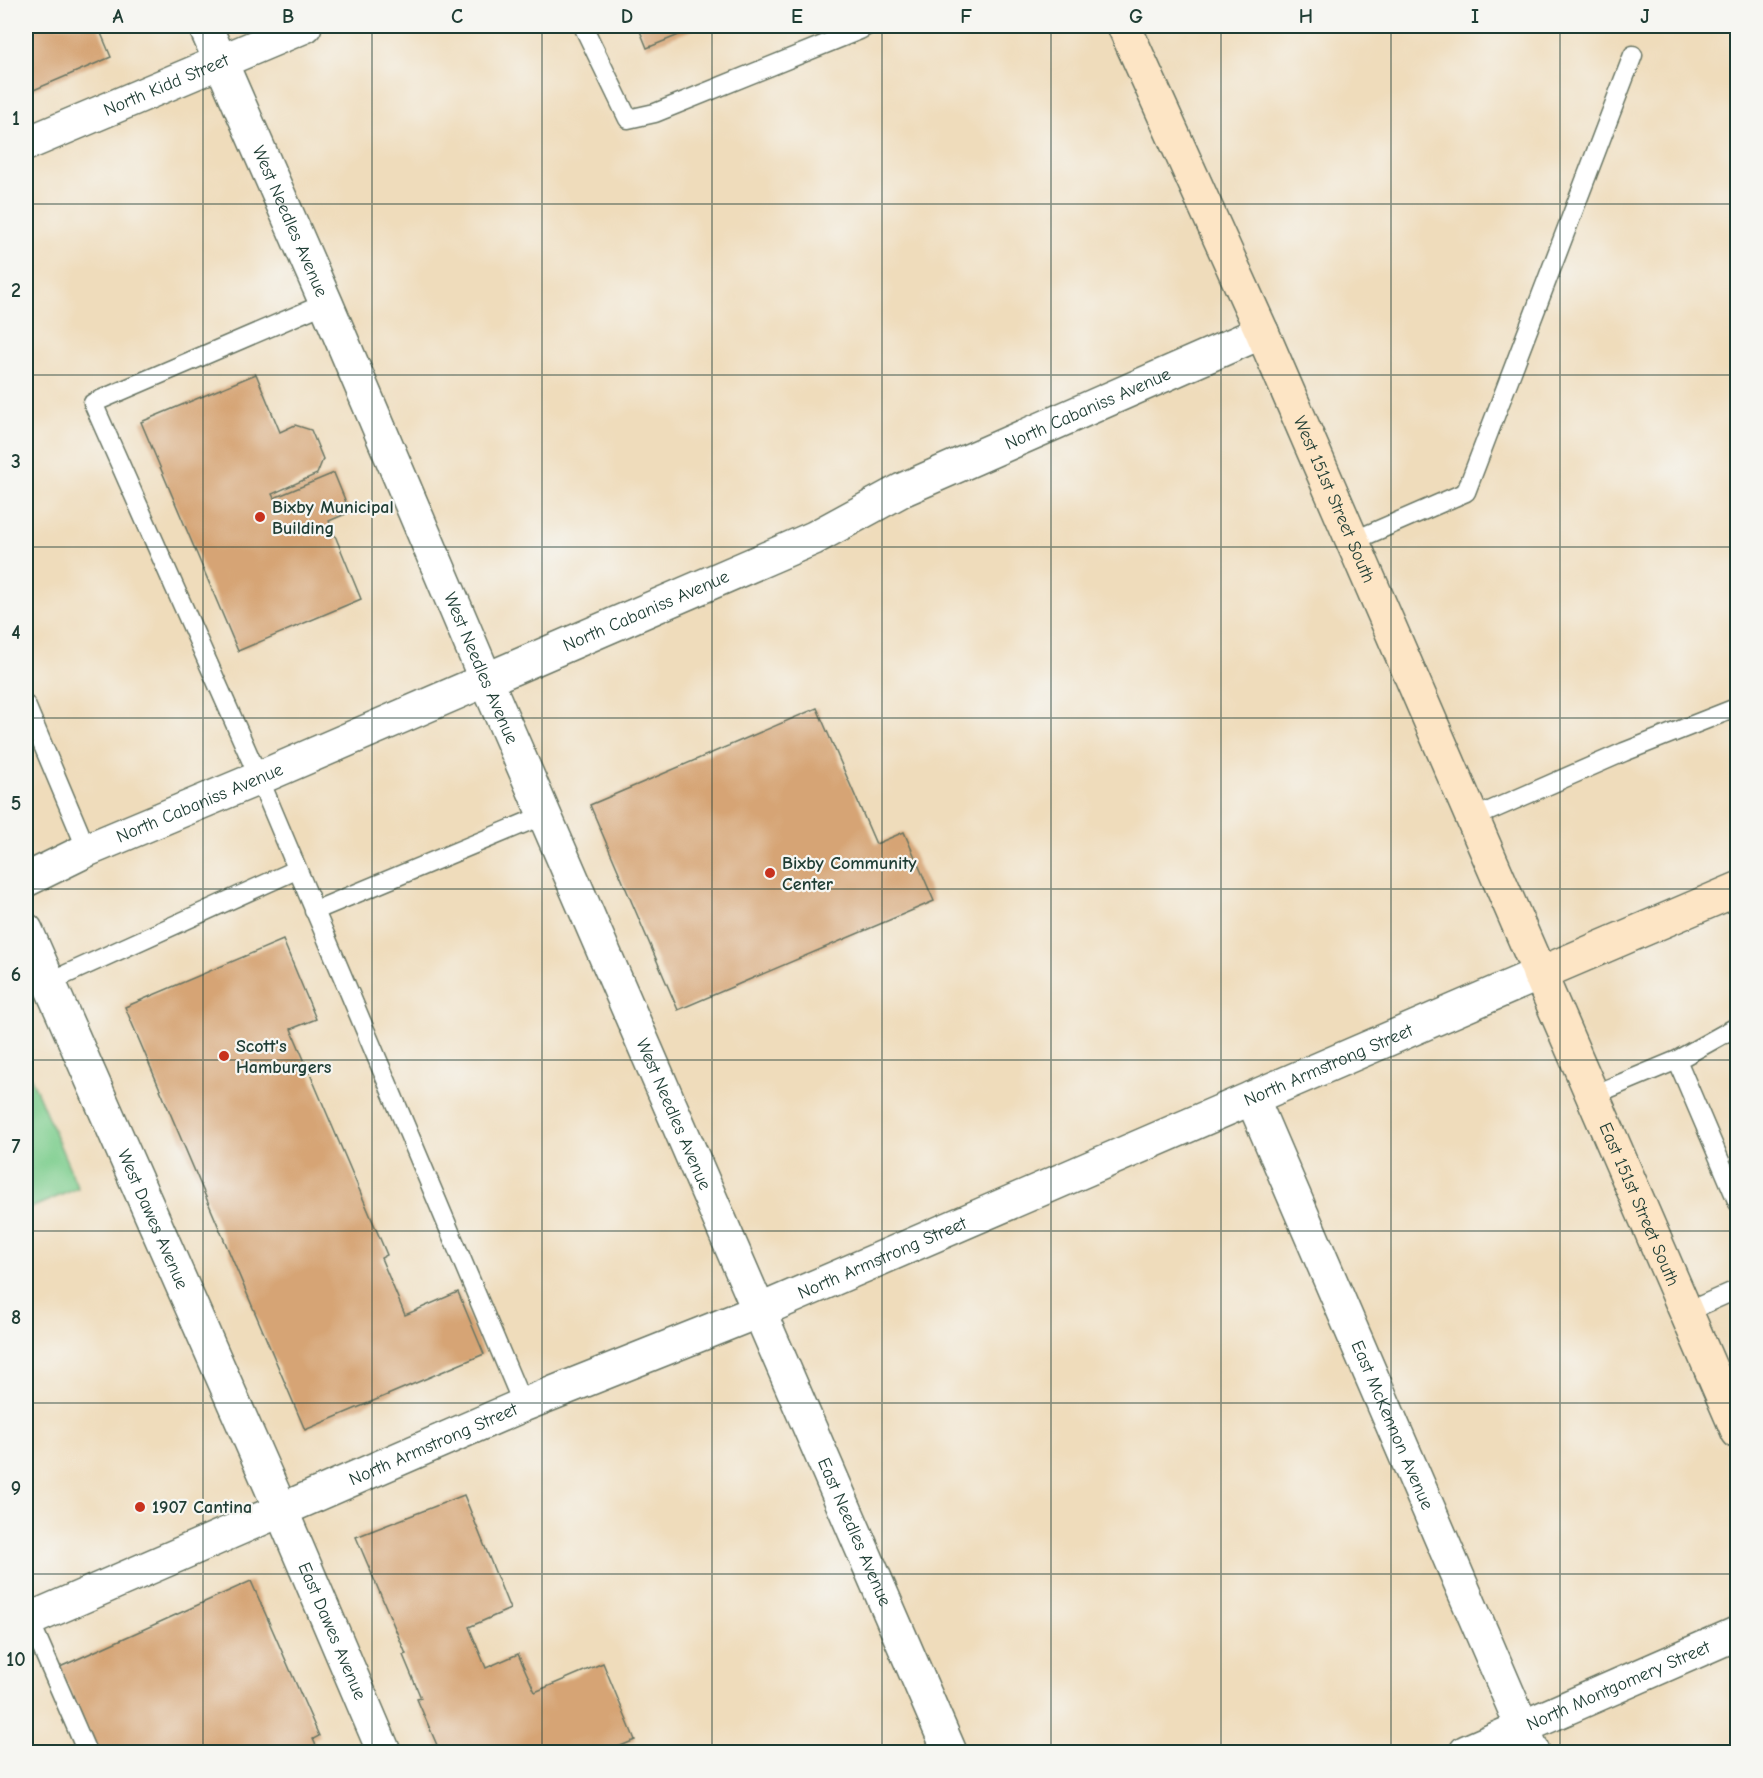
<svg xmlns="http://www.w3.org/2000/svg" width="1763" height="1778" viewBox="0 0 1763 1778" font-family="'Comic Neue',sans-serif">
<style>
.green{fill:#7dcd8d;stroke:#4e8560;stroke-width:1.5}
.building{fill:#d6a474}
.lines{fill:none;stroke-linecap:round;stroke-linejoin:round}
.lane-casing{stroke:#687563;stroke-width:21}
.street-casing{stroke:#687563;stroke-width:36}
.secondary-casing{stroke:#687563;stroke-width:36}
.lane{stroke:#fff;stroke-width:18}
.street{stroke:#fff;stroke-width:33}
.secondary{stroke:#fde5c5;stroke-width:33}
.grid{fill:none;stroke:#1f3d34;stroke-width:1.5;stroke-opacity:0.55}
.poi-dot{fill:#c8321e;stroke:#f6f6f2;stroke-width:2}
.labels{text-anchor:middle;stroke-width:4.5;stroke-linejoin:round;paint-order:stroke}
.street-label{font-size:18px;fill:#1f3d34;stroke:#f6f6f2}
.poi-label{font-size:18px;font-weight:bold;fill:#1f3d34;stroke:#f6f6f2;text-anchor:start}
.neatline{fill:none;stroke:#1f3d34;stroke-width:2}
.grid-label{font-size:20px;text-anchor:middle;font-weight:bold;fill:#1f3d34}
</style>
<rect width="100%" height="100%" fill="#f6f6f2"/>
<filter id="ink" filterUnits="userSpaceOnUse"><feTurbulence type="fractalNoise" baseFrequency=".0167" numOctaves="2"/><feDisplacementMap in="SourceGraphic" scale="12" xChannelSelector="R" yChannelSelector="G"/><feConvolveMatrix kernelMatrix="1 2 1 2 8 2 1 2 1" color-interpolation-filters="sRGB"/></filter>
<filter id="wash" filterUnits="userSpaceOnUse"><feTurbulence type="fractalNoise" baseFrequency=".008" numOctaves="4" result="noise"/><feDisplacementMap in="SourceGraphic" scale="24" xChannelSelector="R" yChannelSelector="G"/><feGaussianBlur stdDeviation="1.35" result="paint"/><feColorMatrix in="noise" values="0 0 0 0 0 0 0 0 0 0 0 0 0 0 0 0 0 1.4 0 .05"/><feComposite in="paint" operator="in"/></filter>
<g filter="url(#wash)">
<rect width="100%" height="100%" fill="#efdcbb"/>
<path class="green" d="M26 1066 78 1188 26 1210Z"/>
<g id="blocks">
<path class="building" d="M33 26H98L111 57 29 92 26 83V29Z
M638 26H701L647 48Z
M256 374 280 432 295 425 311 430 323 459 317 474 272 494 274 498 334 473 350 512 329 521 361 599 238 651 141 422Z
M817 708 876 844 904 832 934 901 678 1010 590 805Z
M283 940 316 1019 291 1029 387 1255 381 1258 405 1315 458 1292 484 1354 305 1430 125 1007Z
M464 1495 510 1609 469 1627 486 1668 518 1654 535 1692 603 1663 635 1740 606 1752H440L417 1699 421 1698 403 1655 406 1654 356 1537Z
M251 1581 319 1736 313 1739 319 1752H97L60 1667Z"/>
</g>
</g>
<g filter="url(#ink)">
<use href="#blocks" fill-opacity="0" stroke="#687563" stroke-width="1.5"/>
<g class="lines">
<defs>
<path id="lane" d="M583 26 628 119 655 113 860 30 867 26
M326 303 93 403 259 778 523 1405
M1353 541 1466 492 1633 55
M26 705 87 850
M1471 819 1624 752 1738 707
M314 911 544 815
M49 982 296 870
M1677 1060 1738 1203
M1591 1096 1677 1060 1738 1026
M1684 1313 1738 1289
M27 1614 87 1752"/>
<g id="street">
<path id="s1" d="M205 26 326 303 486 680 950 1752"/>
<path id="s2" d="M26 144 305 26"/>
<path id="s3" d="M26 880 87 850 259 778 814 538 902 490 1262 332"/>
<path id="s4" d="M26 930 281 1510 384 1752"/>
<path id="s5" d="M1252 1098 1533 1752"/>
<path id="s6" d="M26 1621 523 1405 759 1311 1539 974"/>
<path id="s7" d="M1466 1752 1738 1633"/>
</g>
<g id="secondary">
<path id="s8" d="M1124 26 1262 332 1738 1432"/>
<path d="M1539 974 1738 889"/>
</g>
</defs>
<use href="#lane" class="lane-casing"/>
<use href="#street" class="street-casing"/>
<use href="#secondary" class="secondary-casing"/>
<use href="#lane" class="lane"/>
<use href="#street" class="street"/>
<use href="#secondary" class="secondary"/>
</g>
</g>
<path class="grid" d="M203 26V1752M372 26V1752M542 26V1752M712 26V1752M882 26V1752M1051 26V1752M1221 26V1752M1391 26V1752M1560 26V1752M26 204H1738M26 375H1738M26 547H1738M26 718H1738M26 889H1738M26 1060H1738M26 1231H1738M26 1403H1738M26 1574H1738"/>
<g class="poi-dot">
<circle cx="260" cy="517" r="6"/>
<circle cx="770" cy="873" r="6"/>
<circle cx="224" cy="1056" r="6"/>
<circle cx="140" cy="1507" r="6"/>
</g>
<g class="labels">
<g class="street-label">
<text dy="6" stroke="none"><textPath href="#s2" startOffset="152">North Kidd Street</textPath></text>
<text dy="6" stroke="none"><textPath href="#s1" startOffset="213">West Needles Avenue</textPath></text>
<text dy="6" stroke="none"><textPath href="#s3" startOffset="1162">North Cabaniss Avenue</textPath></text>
<text dy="6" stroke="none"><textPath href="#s8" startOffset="518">West 151st Street South</textPath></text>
<text dy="6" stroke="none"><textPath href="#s3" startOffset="676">North Cabaniss Avenue</textPath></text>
<text dy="6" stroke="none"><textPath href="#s1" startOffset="699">West Needles Avenue</textPath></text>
<text dy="6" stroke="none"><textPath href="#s3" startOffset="190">North Cabaniss Avenue</textPath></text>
<text dy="6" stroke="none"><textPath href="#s6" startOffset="1416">North Armstrong Street</textPath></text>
<text dy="6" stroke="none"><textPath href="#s1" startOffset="1185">West Needles Avenue</textPath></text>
<text dy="6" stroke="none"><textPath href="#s8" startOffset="1286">East 151st Street South</textPath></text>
<text dy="6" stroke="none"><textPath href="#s4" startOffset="316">West Dawes Avenue</textPath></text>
<text dy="6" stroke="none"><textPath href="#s6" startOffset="930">North Armstrong Street</textPath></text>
<text dy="6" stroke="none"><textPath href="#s5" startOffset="356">East McKennon Avenue</textPath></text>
<text dy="6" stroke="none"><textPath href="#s6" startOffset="444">North Armstrong Street</textPath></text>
<text dy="6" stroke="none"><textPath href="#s1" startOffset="1640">East Needles Avenue</textPath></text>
<text dy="6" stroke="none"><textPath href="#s4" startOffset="765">East Dawes Avenue</textPath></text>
<text dy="6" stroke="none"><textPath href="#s7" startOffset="166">North Montgomery Street</textPath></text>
</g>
<g class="poi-label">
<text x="272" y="513">Bixby Municipal<tspan x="272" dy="21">Building</tspan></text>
<text x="782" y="869">Bixby Community<tspan x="782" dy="21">Center</tspan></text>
<text x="236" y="1052">Scott's<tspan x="236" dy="21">Hamburgers</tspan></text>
<text x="152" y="1513">1907 Cantina</text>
</g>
</g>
<rect width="1763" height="1778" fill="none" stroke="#f6f6f2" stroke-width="66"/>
<rect x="33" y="33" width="1697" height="1712" class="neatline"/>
<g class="grid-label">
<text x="118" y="23">A</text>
<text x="288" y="23">B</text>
<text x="457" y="23">C</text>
<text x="627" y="23">D</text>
<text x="797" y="23">E</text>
<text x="966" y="23">F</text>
<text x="1136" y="23">G</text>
<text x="1306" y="23">H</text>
<text x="1475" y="23">I</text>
<text x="1645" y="23">J</text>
<text x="16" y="125">1</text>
<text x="16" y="297">2</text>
<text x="16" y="468">3</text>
<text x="16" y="639">4</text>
<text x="16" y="810">5</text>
<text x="16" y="981">6</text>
<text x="16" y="1153">7</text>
<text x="16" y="1324">8</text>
<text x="16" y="1495">9</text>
<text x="16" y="1666">10</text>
</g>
</svg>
